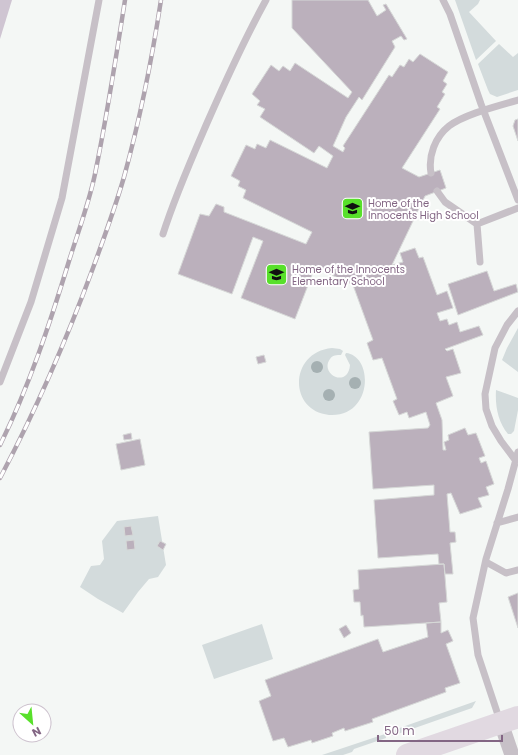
<svg xmlns="http://www.w3.org/2000/svg" width="518" height="755" viewBox="0 0 518 755" font-family="Poppins,sans-serif">
<style>
.green{fill:#d3dbdc}
.water{fill:#cfc5d2}
.building{fill:#bbb0bc;stroke:#d6d8d7}
.lines{fill:none;stroke-linecap:round;stroke-linejoin:round}
.service{stroke:#c7c0c7;stroke-width:7}
.minor{stroke:#c7c0c7;stroke-width:15}
.primary{stroke:#e1d9e1;stroke-width:22}
.rail-casing{stroke:#aea3ae;stroke-width:4.5}
.rail{stroke:#fff;stroke-width:3;stroke-dasharray:9;stroke-linecap:butt}
.tree{fill:#a5b0b2}
.labels{text-anchor:middle;stroke-width:4;stroke-linejoin:round;paint-order:stroke}
.poi-label{font-size:10px;fill:#836684;stroke:#fff;text-anchor:start}
</style>
<rect width="100%" height="100%" fill="#f4f7f5"/>
<path class="green" d="M455 0H480L478 4 469 12 496 41 476 60Z
M499 44 513 57 518 53V90L497 97 490 94 488 90 478 64Z
M518 328V372L502 360 507 348Z
M332 348 340 349 343 351 341 355C337 355 332 355 330 359 319 374 348 389 350 365L345 355 346 353C374 356 373 418 329 415 288 411 289 352 332 348Z
M496 390 518 398V410L514 431 511 434H508C498 422 495 406 496 390Z
M158 516 166 565 158 577 149 579 138 592 123 613 98 599 80 587 91 566 100 565 104 559 102 541 117 521Z
M262 624 273 659 214 679 202 645Z
M476 701 472 708 392 736 391 731Z
M385 734 386 738 354 749 352 752 343 755H322Z"/>
<path class="water" d="M0 0H12L0 39Z"/>
<path class="building" d="M292 0H368L377 16 386 10 383 5 386 4 407 39 404 40 401 36 392 41 395 47 362 100 359 97 346 117 333 146 343 152 345 148 343 146 389 75 392 77 400 65 404 67 409 59 413 62 420 54 448 72 443 81 447 84 442 92 445 94 437 107 440 109 402 168 419 177 440 170 446 188 425 196 392 265 403 262 400 253 415 248 419 258 423 257 437 295 447 291 453 308 437 313 440 321 447 319 449 325 457 322 460 332 479 326 483 335 445 349 447 351 453 349 461 373 446 377 453 396 436 403 442 420 443 450H446L444 442 449 440 448 435 465 428 468 435 476 433 485 456 479 458 481 463 486 461 494 484 486 487 489 495 478 498 482 507 460 514 451 493 447 494 450 532H455L456 542 450 543 453 574H445L444 564H439L438 554 378 558 374 500 434 495V485L373 489 369 432 428 428 430 425 426 412 409 418 407 412 399 415 393 401 397 399 382 358 373 360 367 343 373 340 353 285 315 267 295 319 241 298 263 241 253 237 232 294 178 274 200 214 209 216 216 204 224 207V212L306 244 312 232 243 198 246 190 238 186 240 181 231 176 246 145 255 149 257 144 266 148 270 140 327 168 333 156 319 146 314 153 260 117 265 109 257 105 260 101 252 94 271 65 279 71 283 66 290 71 295 63 348 98 352 92 292 28Z
M518 119V141L513 126 515 120Z
M487 271 494 291 516 284 518 292 458 315 448 284Z
M264 355 266 362 258 364 256 357Z
M131 433 132 439 124 440 123 435Z
M140 439 145 465 121 470 116 444Z
M131 526 133 535 125 536 124 527Z
M134 540 135 549 127 550 126 541Z
M160 541 166 544 163 550 157 546Z
M444 564 447 602 439 603 441 622 364 627 363 615 361 616 360 602H354L353 590 359 589 358 570Z
M518 593V628L508 597Z
M441 622V633L448 630 453 641 446 644 460 683 445 688 446 692 372 719 373 722 345 731 344 728 332 733 333 736 312 743 311 740 288 747 284 738 273 741 259 701 271 696 265 680 378 639 383 652 428 637 426 623Z
M346 625 351 633 344 638 339 629Z"/>
<g class="lines">
<path class="service" d="M443 0 450 14 481 104 518 200
M431 173C428 156 435 137 449 126 465 114 498 106 518 100
M437 191 445 202 477 224
M163 234C175 196 191 160 207 123 225 82 244 40 266 0
M480 262 477 224 518 208
M0 382 31 302 62 198 99 0
M516 461 501 441 492 426 486 409 485 394 495 348 507 325 518 311
M497 523 518 517
M486 562 506 573 518 570
M500 721 478 655 473 618 486 559 508 489 518 452"/>
<path class="minor" d="M501 723 512 755"/>
<path class="primary" d="M407 755 518 717"/>
<defs>
<path id="rail" d="M0 445C29 387 50 323 69 261 78 232 89 203 95 174 107 116 116 58 125 0
M0 478C36 410 66 341 93 268 104 238 115 208 124 177 140 119 152 59 161 0"/>
</defs>
<use href="#rail" class="rail-casing"/>
<use href="#rail" class="rail"/>
</g>
<g class="tree">
<circle cx="317" cy="367" r="6"/>
<circle cx="355" cy="383" r="6"/>
<circle cx="329" cy="395" r="6"/>
</g>
<defs>
<symbol id="school-square" viewBox="-11 -11 22 22"><rect x="-9" y="-9" width="18" height="18" rx="4" fill="#58e02b" stroke="#fff"/><path d="M0-5L7-2L0 1L-7-2ZM-4 1L0 2.5L4 1V4Q0 6-4 4Z" fill="#111"/></symbol>
</defs>
<g fill-rule="evenodd">
<use href="#school-square" x="340" y="196" width="25" height="25"/>
<use href="#school-square" x="264" y="262" width="25" height="25"/>
</g>
<g class="labels">
<g class="poi-label">
<text x="368" y="207">Home of the<tspan x="368" dy="12">Innocents High School</tspan></text>
<text x="292" y="273">Home of the Innocents<tspan x="292" dy="12">Elementary School</tspan></text>
</g>
</g>
<g transform="translate(32 723) rotate(153)"><circle r="19" fill="#ffffff" stroke="#cdc2ce"/>
<path d="M0-3L7 15L0 10L-7 15Z" fill="#58e02b"/>
<text y="-6" font-size="11" font-weight="bold" text-anchor="middle" fill="#836684">N</text>
</g>
<path d="M378 735v6h124v-6" fill="none" stroke="#836684" stroke-width="2"/>
<text x="384" y="735" font-size="12" fill="#836684" stroke="#ffffff" stroke-width="3" paint-order="stroke">50 m</text>
</svg>
